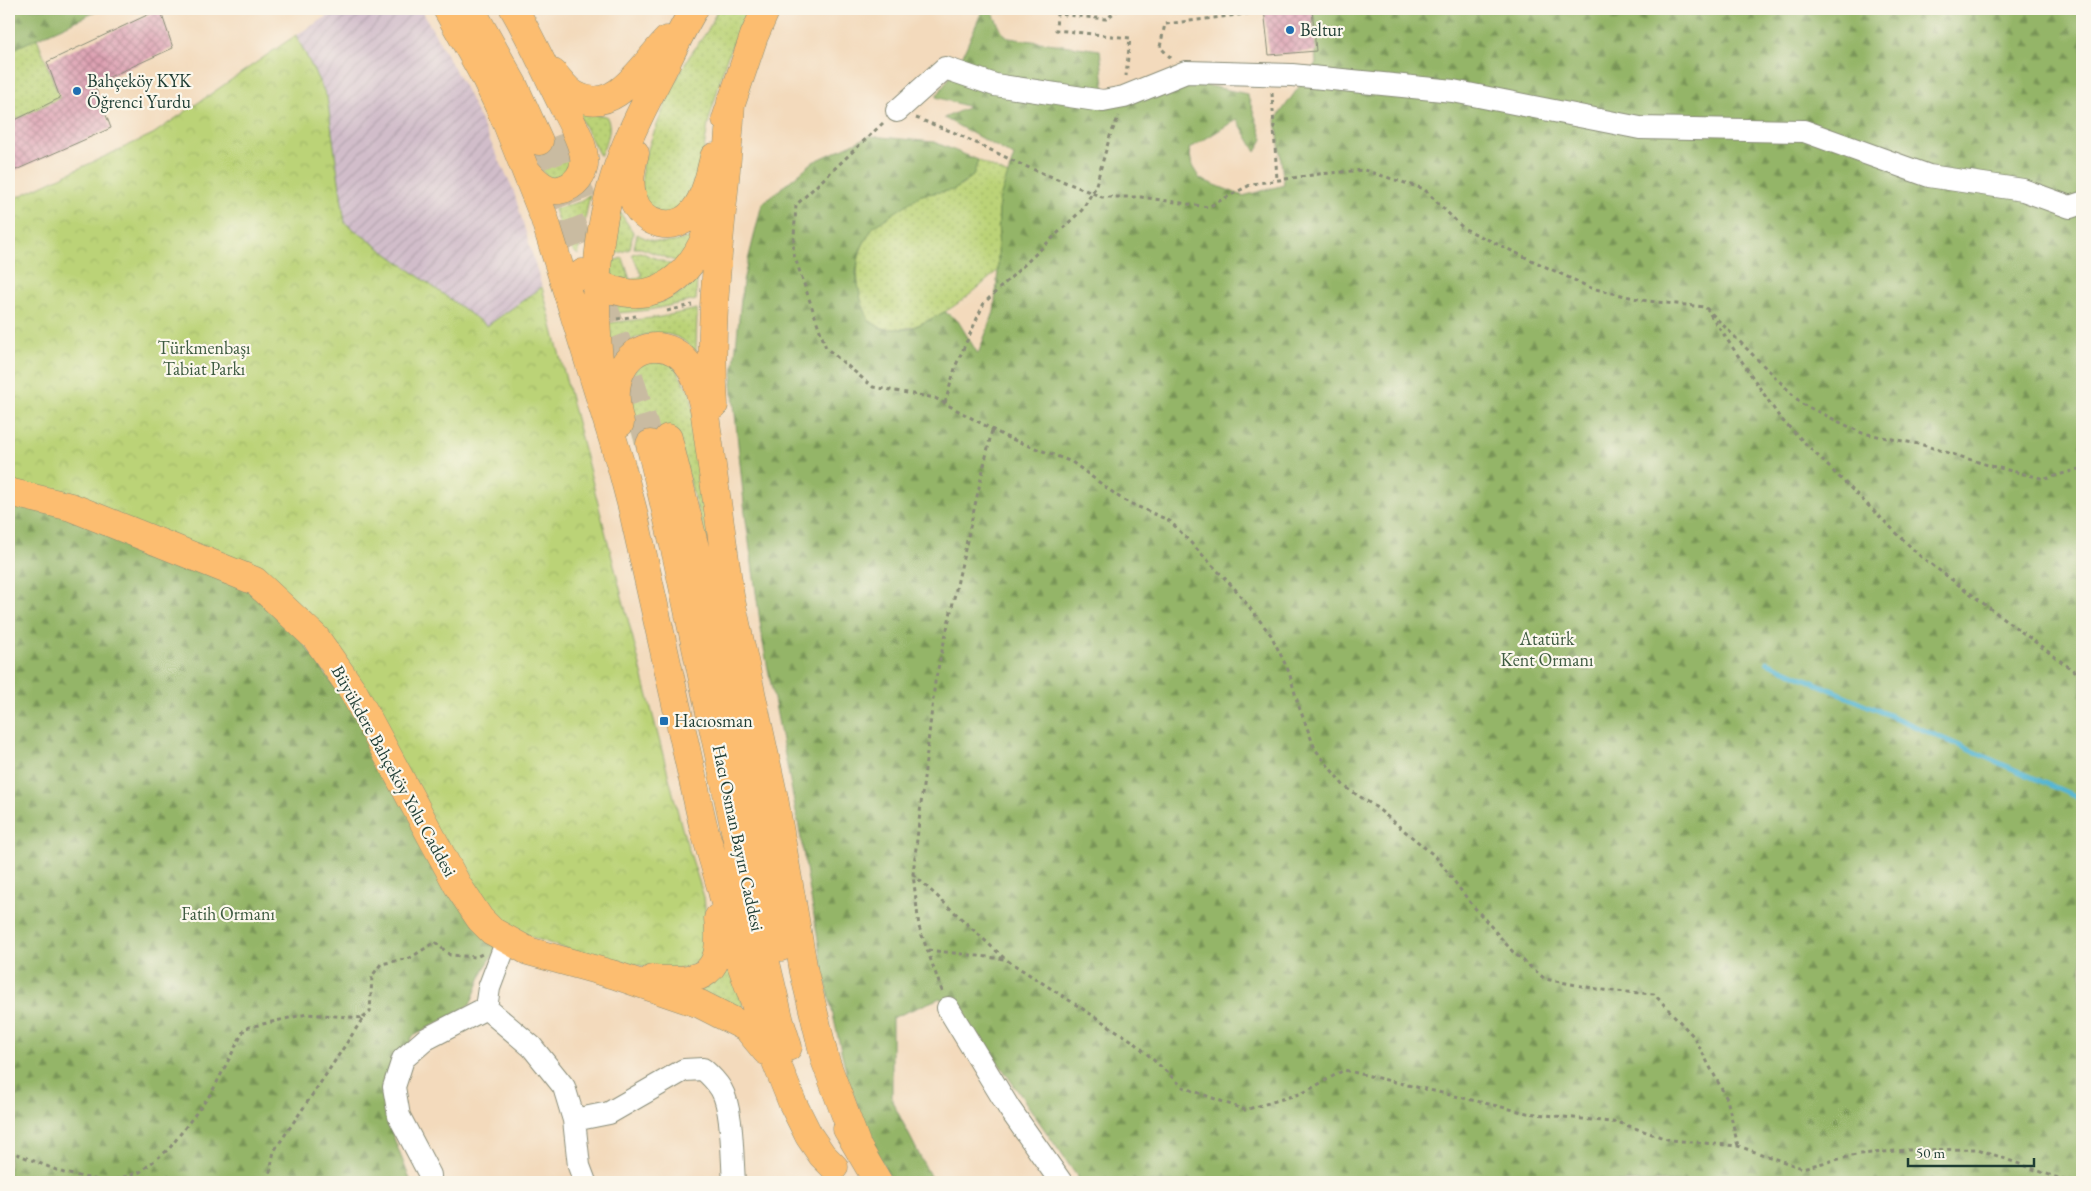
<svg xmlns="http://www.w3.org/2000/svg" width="2091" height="1191" viewBox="0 0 2091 1191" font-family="'EB Garamond',serif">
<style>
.industrial{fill:url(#industrial-furrows)}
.grass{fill:url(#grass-dots);stroke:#6d8856}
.forest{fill:url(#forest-firs);stroke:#5a794e}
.park{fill:url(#park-crowns);stroke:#6d8856}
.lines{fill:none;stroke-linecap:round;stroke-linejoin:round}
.stream{stroke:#54b6d3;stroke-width:5}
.building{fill:url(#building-cross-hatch)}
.major-tunnel{stroke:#c9bba1;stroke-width:28;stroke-dasharray:28 14;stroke-linecap:butt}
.minor-casing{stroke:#898c78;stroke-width:24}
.major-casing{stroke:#898c78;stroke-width:29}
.path{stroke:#898c78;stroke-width:3;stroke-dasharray:4 4;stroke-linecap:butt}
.minor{stroke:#fff;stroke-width:22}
.major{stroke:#fcbd6f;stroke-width:28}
.path-bridge{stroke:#898c78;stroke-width:3;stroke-dasharray:4 4;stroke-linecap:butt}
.poi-dot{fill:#1f6fb2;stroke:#fbf7ec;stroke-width:2}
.labels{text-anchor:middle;stroke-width:4.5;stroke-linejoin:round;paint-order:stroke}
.poi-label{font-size:18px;fill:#1f3d34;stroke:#fbf7ec;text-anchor:start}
.park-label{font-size:18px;fill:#3e5b41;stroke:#fbf7ec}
.street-label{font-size:18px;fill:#1f3d34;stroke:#fbf7ec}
</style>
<defs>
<pattern id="industrial-furrows" width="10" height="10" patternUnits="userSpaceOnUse" patternTransform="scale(1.25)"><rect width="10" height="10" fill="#d1bdca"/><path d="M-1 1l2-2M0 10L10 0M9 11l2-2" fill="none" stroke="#b3a3ae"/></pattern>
<pattern id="grass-dots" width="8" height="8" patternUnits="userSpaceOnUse" patternTransform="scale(1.25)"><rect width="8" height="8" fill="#bbd377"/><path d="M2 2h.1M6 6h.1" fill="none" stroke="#a0b668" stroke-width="1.8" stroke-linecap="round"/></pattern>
<pattern id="forest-firs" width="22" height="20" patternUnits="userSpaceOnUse" patternTransform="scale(1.25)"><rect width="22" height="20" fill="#94b568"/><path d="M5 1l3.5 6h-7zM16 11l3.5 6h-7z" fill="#789456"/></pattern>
<pattern id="park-crowns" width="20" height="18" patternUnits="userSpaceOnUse" patternTransform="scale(1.25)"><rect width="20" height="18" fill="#bbd377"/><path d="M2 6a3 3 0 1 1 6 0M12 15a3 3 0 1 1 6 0" fill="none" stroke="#a0b668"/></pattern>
<pattern id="building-cross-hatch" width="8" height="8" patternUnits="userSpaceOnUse" patternTransform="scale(1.25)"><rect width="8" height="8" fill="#dda0b2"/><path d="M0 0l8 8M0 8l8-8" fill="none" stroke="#b38492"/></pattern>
</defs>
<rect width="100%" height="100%" fill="#fbf7ec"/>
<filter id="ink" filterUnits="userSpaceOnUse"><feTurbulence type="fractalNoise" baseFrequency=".02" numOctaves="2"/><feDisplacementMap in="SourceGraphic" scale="10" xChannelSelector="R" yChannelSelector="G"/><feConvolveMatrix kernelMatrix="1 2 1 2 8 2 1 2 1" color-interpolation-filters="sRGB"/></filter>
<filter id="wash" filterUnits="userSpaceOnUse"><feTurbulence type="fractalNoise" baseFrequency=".0096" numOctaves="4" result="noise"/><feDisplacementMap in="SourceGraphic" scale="20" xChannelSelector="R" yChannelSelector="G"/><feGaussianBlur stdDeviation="1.12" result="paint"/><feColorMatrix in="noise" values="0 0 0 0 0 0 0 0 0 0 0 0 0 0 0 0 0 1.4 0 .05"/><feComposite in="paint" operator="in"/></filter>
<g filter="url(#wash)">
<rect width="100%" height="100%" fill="#f3dabc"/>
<path class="industrial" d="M340 9H421L465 88 513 189 542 287 487 326 345 223 327 97 296 35Z"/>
<path class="grass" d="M718 9H748L726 60 708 124 699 182 689 206 663 217 642 200V165L653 135 672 87 689 57 708 30Z
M37 38 60 98 9 123V51Z
M577 112 606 116C614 129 606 143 600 156Z
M567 140 571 151 570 174 548 179 529 153Z
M978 160 1008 175 999 201 998 270C973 294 906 351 870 321 863 316 861 299 859 290 855 267 858 248 872 229 879 219 911 198 922 195 950 186 967 196 978 160Z
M590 194 578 255C564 243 560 226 554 209L579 202Z
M619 211 633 232 630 249 612 255Z
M637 234C658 246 675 244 697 234L680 263 641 248H634Z
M640 252 677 267 641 285 609 277 612 261 623 258 630 280 642 276 632 254Z
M697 279 696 300 649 310 608 314V304C643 309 671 305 697 279Z
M697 309 696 352C691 347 686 342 681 339 657 326 626 337 610 358L607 323 661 317Z
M651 359 673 364 691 395 716 581 677 433 635 446 626 416 631 375 639 366Z
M730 964 746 1013 719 999 698 992 722 973Z"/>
<path class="forest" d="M9 9H102L9 51Z
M983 9H991L1002 32 1009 38 1100 50 1106 102 1178 79 1247 94 1263 139 1256 152 1237 119 1189 149 1192 166 1200 179 1243 196 1284 185 1276 119 1316 63 1312 9H2082V1182H1081L979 1035 940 998 892 1018V1101L933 1182H893L874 1149 848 1081 824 975 799 827 763 643 745 513 732 384 743 281 762 204 813 162 870 136 934 142 978 160 973 176 954 190 921 195 873 227 860 250 856 273 861 300 869 321 883 329H910L945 312 958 321 978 354 994 312 998 270 999 201 1014 156 944 118 969 107 936 97 959 64Z
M9 491 268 594 510 930 484 969 470 1005 412 1037 386 1100 393 1136 411 1182H9Z"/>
<path class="park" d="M296 35 327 97 345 223 487 326 542 287 682 828 704 897 708 937 705 952 697 963 685 969H658L585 955 510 930 457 884 339 647 268 594 9 491V201L153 134Z"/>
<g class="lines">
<path class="stream" d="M1767 662 2082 799"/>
</g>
<g id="blocks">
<path class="building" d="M160 9 173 48 94 84 111 128 9 173V123L60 98 47 62Z
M1264 9H1312L1316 51 1269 55Z"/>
</g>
</g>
<g filter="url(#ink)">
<use href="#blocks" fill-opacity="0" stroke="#898c78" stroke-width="1"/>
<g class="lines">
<path class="major-tunnel" d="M558 135 583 201
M539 141 623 357 650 444"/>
<defs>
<path id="minor" d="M897 111 945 68 995 85 1103 101 1124 97 1186 72 1292 75 1453 91 1640 128 1804 131 1929 176 2023 190 2070 207 2082 203
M507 940 489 988 486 1008 532 1047 564 1087 574 1120 579 1166 585 1182
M948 1008 1009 1108 1061 1182
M574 1120 609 1113 684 1070 703 1069C710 1075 716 1081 721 1089 733 1109 732 1158 734 1182
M430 1182V1175L399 1116 394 1087 403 1059 426 1039 486 1008"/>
<path id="major" d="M447 9 486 79 505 119 544 217 622 469 633 511 703 825 721 887 737 953 773 1054 792 1102 809 1136 822 1155 834 1167
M471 9 513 84 539 141
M514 9C532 40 546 72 562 104 570 120 582 139 584 157 586 173 575 187 559 190 544 192 533 179 525 169
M553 73C560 80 566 90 575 95 615 118 644 63 667 40
M726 119 754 36 766 9
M635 153C631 168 628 183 633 198 641 225 676 234 694 211 705 197 710 175 714 157
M583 273C639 317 693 285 710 222
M599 360C592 291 597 217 623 153 633 126 646 102 659 77 671 54 681 30 694 9
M714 405C707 303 726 203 731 102
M620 423C616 407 613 390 620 373 633 341 671 338 690 367 698 379 700 394 704 408L730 596 774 798 804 972 825 1060 856 1143
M668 438 697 556 781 947
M650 444 677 558 739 849 780 1022 788 1047
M9 492 71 507 255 581 316 638 353 691 458 886 480 919 492 931 528 951 615 975 700 1004 747 1028 766 1051
M652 979C705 984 724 974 718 918
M847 1129 878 1182"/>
</defs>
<use href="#minor" class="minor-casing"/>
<use href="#major" class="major-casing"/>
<path class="path" d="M1119 9 1106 19 1057 14 1056 30 1130 38 1126 76
M1171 58 1160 47 1165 24 1253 13
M1272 93 1277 180
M916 118 953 132 1020 164 1102 197H1141L1208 207 1252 184 1319 174 1364 170 1424 189 1463 228 1591 288 1647 301 1705 307 1802 404 1862 433 1923 445 1991 466 2045 479 2082 468
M883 123 796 205 793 252 826 348 873 387 935 398 1006 437 1072 462 1123 500 1170 521 1235 589 1271 635 1289 672 1298 704 1315 749 1344 786 1377 808 1436 857 1469 901 1513 952 1545 979 1602 990 1654 994 1694 1037 1727 1099 1738 1146
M667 311 692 305
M1710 314 1780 418 1833 471 1920 556 2082 677
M617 319 636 316
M913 874 1005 959 1134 1042 1183 1087 1245 1110 1303 1093 1344 1070 1527 1113 1620 1123 1670 1140 1738 1146 1802 1168 1860 1154 1908 1150 1978 1149 2069 1182
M928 950 1004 959
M942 991 919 927 913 874 935 682 992 430
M363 1018 370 1012 372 976 381 964 410 958 435 942 450 955 476 957 482 954
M9 1151 64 1173 108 1182 140 1172 169 1149 212 1092 245 1028 307 1014 363 1018 325 1076 274 1151 268 1182"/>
<use href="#minor" class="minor"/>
<use href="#major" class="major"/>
<path class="path-bridge" d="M945 403 956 365 984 303 1082 210 1095 188 1110 136 1119 116"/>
</g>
</g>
<g class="poi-dot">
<circle cx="1290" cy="30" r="5"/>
<circle cx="77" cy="91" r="5"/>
<rect x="659" y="716" width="10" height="10" rx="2.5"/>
</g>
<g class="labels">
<g class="poi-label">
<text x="1300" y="36">Beltur</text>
<text x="87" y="87">Bahçeköy KYK<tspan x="87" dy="21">Öğrenci Yurdu</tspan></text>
<text x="674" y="727">Hacıosman</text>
</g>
<g class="park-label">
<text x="204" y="354">Türkmenbaşı<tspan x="204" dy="21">Tabiat Parkı</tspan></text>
<text x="1547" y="645">Atatürk<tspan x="1547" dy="21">Kent Ormanı</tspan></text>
<text x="228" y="920">Fatih Ormanı</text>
</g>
<g class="street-label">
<text transform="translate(394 771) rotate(61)" y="6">Büyükdere Bahçeköy Yolu Caddesi</text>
<text transform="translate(738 838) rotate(78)" y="6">Hacı Osman Bayırı Caddesi</text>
</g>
</g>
<rect width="2091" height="1191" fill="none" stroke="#fbf7ec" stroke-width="30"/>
<path d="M1908 1158v8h126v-8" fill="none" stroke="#1f3d34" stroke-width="2.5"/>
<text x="1916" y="1158" font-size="15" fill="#1f3d34" stroke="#fbf7ec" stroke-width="4" paint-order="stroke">50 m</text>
</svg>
